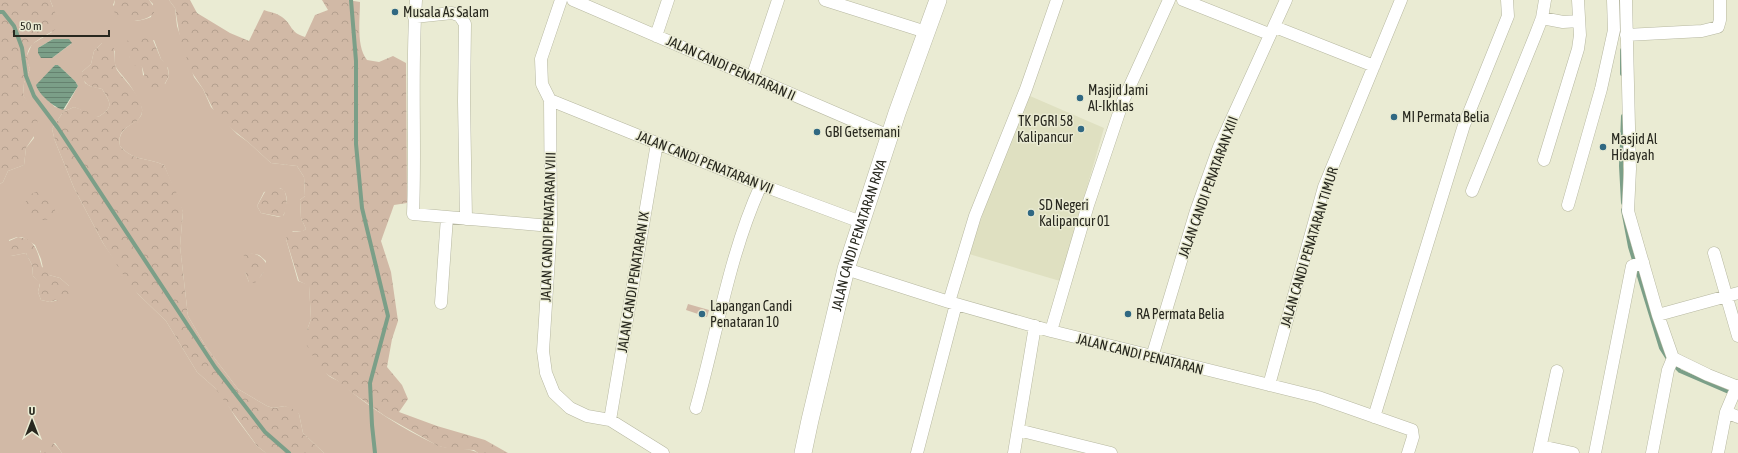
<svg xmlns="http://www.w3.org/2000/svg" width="1738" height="453" viewBox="0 0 1738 453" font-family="'Asap Condensed',sans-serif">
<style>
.built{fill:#dfe0c1}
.grass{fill:#d1b9a6;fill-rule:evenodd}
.forest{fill:url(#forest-crowns)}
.water{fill:url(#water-rules)}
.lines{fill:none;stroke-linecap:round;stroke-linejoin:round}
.stream{stroke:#7b9f88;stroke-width:4}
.street-casing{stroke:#b7b8a1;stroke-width:13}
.secondary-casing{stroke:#b7b8a1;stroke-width:18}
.street{stroke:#fff;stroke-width:12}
.secondary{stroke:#fff;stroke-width:17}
.poi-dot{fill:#306882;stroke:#eaebd3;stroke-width:1.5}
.labels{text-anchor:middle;stroke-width:3;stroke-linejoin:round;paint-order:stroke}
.poi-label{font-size:14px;fill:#28281f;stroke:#eaebd3;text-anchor:start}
.street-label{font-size:14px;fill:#28281f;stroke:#eaebd3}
</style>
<defs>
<pattern id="forest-crowns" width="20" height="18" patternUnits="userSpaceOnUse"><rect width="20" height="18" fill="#d1b9a6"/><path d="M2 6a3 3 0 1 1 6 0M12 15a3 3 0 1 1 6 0" fill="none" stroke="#b39f8e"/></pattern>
<pattern id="water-rules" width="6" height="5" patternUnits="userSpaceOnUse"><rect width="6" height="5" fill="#7b9f88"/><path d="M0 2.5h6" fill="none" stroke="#65826f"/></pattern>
</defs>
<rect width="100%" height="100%" fill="#eaebd3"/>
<path class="built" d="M1030 96 1104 128 1060 281 969 254 997 173Z"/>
<path class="grass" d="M50 0H115L113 5C127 18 132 25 151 17L153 4 149 0H169L175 8 177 26 194 77 203 89 211 107 237 134 248 142 271 163 297 166 304 177 305 196 300 200 301 218 306 229 303 231H293L286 239 298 281 309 285 311 319 307 330C313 342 320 363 327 374 330 378 336 379 340 382 368 407 403 429 437 445 450 451 467 446 478 453H324L303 433 299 414 285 406 273 408 267 406 238 389 206 347 188 316 180 246 183 212 164 165C147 157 134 162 120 146 116 122 144 126 142 109 141 102 130 84 125 79 122 74 116 70 115 64 114 60 115 55 115 51L102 43 94 51 91 64 82 72 85 83 90 86 102 89C111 103 114 107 98 117L74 107 63 112 52 129 55 141 74 188 103 243 138 294 166 321 197 372 215 388 223 397 236 418 257 446 266 453H62L55 443 40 451 41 453H0V184L3 182 8 171 24 165 26 148 34 138 27 102 23 95 24 83 30 69 26 58 32 44 52 32 53 7ZM53 39H60L71 44 52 58 38 48ZM154 40 161 59 168 68 169 76 165 84 143 75 142 67 130 58 129 52ZM55 65H58L75 81 78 86 65 109 55 107 40 92 45 77ZM280 188C291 194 285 205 284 215L279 217 261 213 257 206 264 192ZM17 237H22L35 245 41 259 43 268 49 275 60 278 69 286 59 300 50 302 41 300 38 292 40 283 33 276 32 265 26 253 11 256 9 240ZM248 253 259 255 266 261C265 274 261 278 249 282L245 272Z
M688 304 709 310 707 317 686 310Z"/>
<path class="forest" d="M0 0H50L57 17V28C40 41 20 43 30 69L24 83 23 95 38 116 36 133 26 148 24 165 8 171 3 182 0 184Z
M115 0H149L154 7V13C144 24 123 22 113 11Z
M169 0H190L197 13 230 33 249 41 264 10C269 12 277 13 282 17 293 25 289 32 305 37L315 15 328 10 322 0H348L360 2C360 20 356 46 367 60L379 62 393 56 406 63 407 203 394 205 381 241 391 272 398 321 392 339 387 367 402 385 408 399 399 412 437 426 485 440 508 453H478L474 450 451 449 438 446 385 416 347 389 338 381 328 375 319 367 305 342 307 330 311 319 309 286 299 281 286 239 288 233C293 230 301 233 306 229L301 218 300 200 305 196 304 177 297 166 271 163 248 142 217 117 203 89 191 71 180 38 175 8Z
M136 33H150L161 59 167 65 169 76 163 87C142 90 147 81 142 67L133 65C128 55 121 38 136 33Z
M102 43H108L113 45C116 53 113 62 117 70 124 80 144 98 142 112 139 128 116 123 120 146 134 162 147 157 164 165L180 201 183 212 180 246 188 316 206 347 238 389 267 406 273 408 285 406 295 410 299 414 303 433 324 453H266L257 446 215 388 197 372 166 321 138 294 129 284 103 243 74 188 55 141 52 129 63 112 74 107 94 114 98 117C114 107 111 103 102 89 91 87 82 85 82 72L91 64 94 51Z
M277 187 284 190C288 197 287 212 282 217L261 213 257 206 266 190Z
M39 191 47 194C60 209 58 224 35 219 24 208 20 196 39 191Z
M18 237C36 238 38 254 42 267L48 270 49 275 60 278 69 286 70 295 67 302 61 303 56 300 50 302 41 300 38 292 40 284 33 276 32 265 26 253 11 256 6 253 7 242Z
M248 253C258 253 264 258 268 267L255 283 249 282 245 272 240 267 244 255Z
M44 440C53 441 57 446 62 453H41L40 445Z"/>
<path class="water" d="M53 39H69L72 43 52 58H41L38 53V48Z
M55 65H58L75 81 78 86 63 110C54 107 39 95 36 85Z"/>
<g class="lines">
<path class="stream" d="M351 0 356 61V144L362 208 388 316 370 383 372 425 375 453
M0 12H3L14 26 22 48 26 76 34 96 58 128 215 367 265 432 289 453
M1622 50V74
M1623 203 1621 166 1623 116
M1623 210 1630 247 1661 348 1668 359 1680 371 1731 393"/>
<defs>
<path id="street" d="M416 0C411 71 416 143 413 214L551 226
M561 0 541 59 542 84 550 100 551 226 543 351 546 373 554 393 570 408 587 416 610 420 663 453
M573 0 889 136
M825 0 926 32
M1183 0 1269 34
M1626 0 1630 169 1628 211 1658 315 1673 358 1708 375 1738 387
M414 17 452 13 460 16 465 24 464 101 466 219
M1542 18 1563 22 1579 21
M1275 27 1374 66
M1626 35 1702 31 1718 27 1720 20V0
M656 36 668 0
M752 78 778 0
M550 100 761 185 861 222
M1544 160 1578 49 1580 35 1578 0
M1472 191 1535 36 1542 18 1545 0
M1568 205 1601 89 1614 30 1613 0
M1714 253 1738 336
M846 269 949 302 1051 331 1318 397 1412 430 1413 437 1408 453
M949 302 975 216 1026 89 1057 0
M441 303 447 217
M1658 315 1738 293
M1051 331 1088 205 1123 101 1169 0
M1152 357 1196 211 1219 147 1286 0
M1269 385 1324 187 1401 0
M696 408C717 334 729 255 761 185
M1726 412 1738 417
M1374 417 1464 125 1508 16 1507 0
M610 420 657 143
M1018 430 1111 453
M1541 446 1573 453
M917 453 956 304
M1014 453 1035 326
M1539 453 1557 371
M1595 453 1632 266 1643 262
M1652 453 1668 370 1673 358
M1718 453 1726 412 1737 386"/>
<g id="secondary">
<path id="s1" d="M803 453 810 420 846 269 897 113 938 0"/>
</g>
</defs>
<use href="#street" class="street-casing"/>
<use href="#secondary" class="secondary-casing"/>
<use href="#street" class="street"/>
<use href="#secondary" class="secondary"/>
</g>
<g class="poi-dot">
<circle cx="395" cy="12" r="4"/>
<circle cx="1080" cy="98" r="4"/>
<circle cx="1394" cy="117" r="4"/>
<circle cx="1081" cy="129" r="4"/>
<circle cx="817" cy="132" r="4"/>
<circle cx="1603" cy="147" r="4"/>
<circle cx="1031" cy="213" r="4"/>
<circle cx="702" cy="314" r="4"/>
<circle cx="1128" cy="314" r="4"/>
</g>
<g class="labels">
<g class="poi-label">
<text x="403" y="17">Musala As Salam</text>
<text x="1088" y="95">Masjid Jami<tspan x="1088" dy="16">Al-Ikhlas</tspan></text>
<text x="1402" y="122">MI Permata Belia</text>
<text x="1073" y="126" text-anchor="end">TK PGRI 58<tspan x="1073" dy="16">Kalipancur</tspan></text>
<text x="825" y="137">GBI Getsemani</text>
<text x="1611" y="144">Masjid Al<tspan x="1611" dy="16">Hidayah</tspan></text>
<text x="1039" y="210">SD Negeri<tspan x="1039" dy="16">Kalipancur 01</tspan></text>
<text x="710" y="311">Lapangan Candi<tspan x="710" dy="16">Penataran 10</tspan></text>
<text x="1136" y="319">RA Permata Belia</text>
</g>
<g class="street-label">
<text transform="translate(731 68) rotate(24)" y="5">JALAN CANDI PENATARAN II</text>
<text transform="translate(705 162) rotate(22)" y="5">JALAN CANDI PENATARAN VII</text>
<text transform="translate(1208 187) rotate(-70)" y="5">JALAN CANDI PENATARAN XIII</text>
<text transform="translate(548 227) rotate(-88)" y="5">JALAN CANDI PENATARAN VIII</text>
<text dy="5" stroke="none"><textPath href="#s1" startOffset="225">JALAN CANDI PENATARAN RAYA</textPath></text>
<text transform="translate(1309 247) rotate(-73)" y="5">JALAN CANDI PENATARAN TIMUR</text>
<text transform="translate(633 282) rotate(-81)" y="5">JALAN CANDI PENATARAN IX</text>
<text transform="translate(1140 354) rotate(14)" y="5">JALAN CANDI PENATARAN</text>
</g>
</g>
<g transform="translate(32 421)" stroke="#eaebd3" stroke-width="3" paint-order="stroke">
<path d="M0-3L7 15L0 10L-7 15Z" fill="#28281f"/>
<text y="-6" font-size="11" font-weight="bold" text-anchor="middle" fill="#28281f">U</text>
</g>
<path d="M14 30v6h95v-6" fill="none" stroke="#28281f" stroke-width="2"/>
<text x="20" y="30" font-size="12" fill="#28281f" stroke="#eaebd3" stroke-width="3" paint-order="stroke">50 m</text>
</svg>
